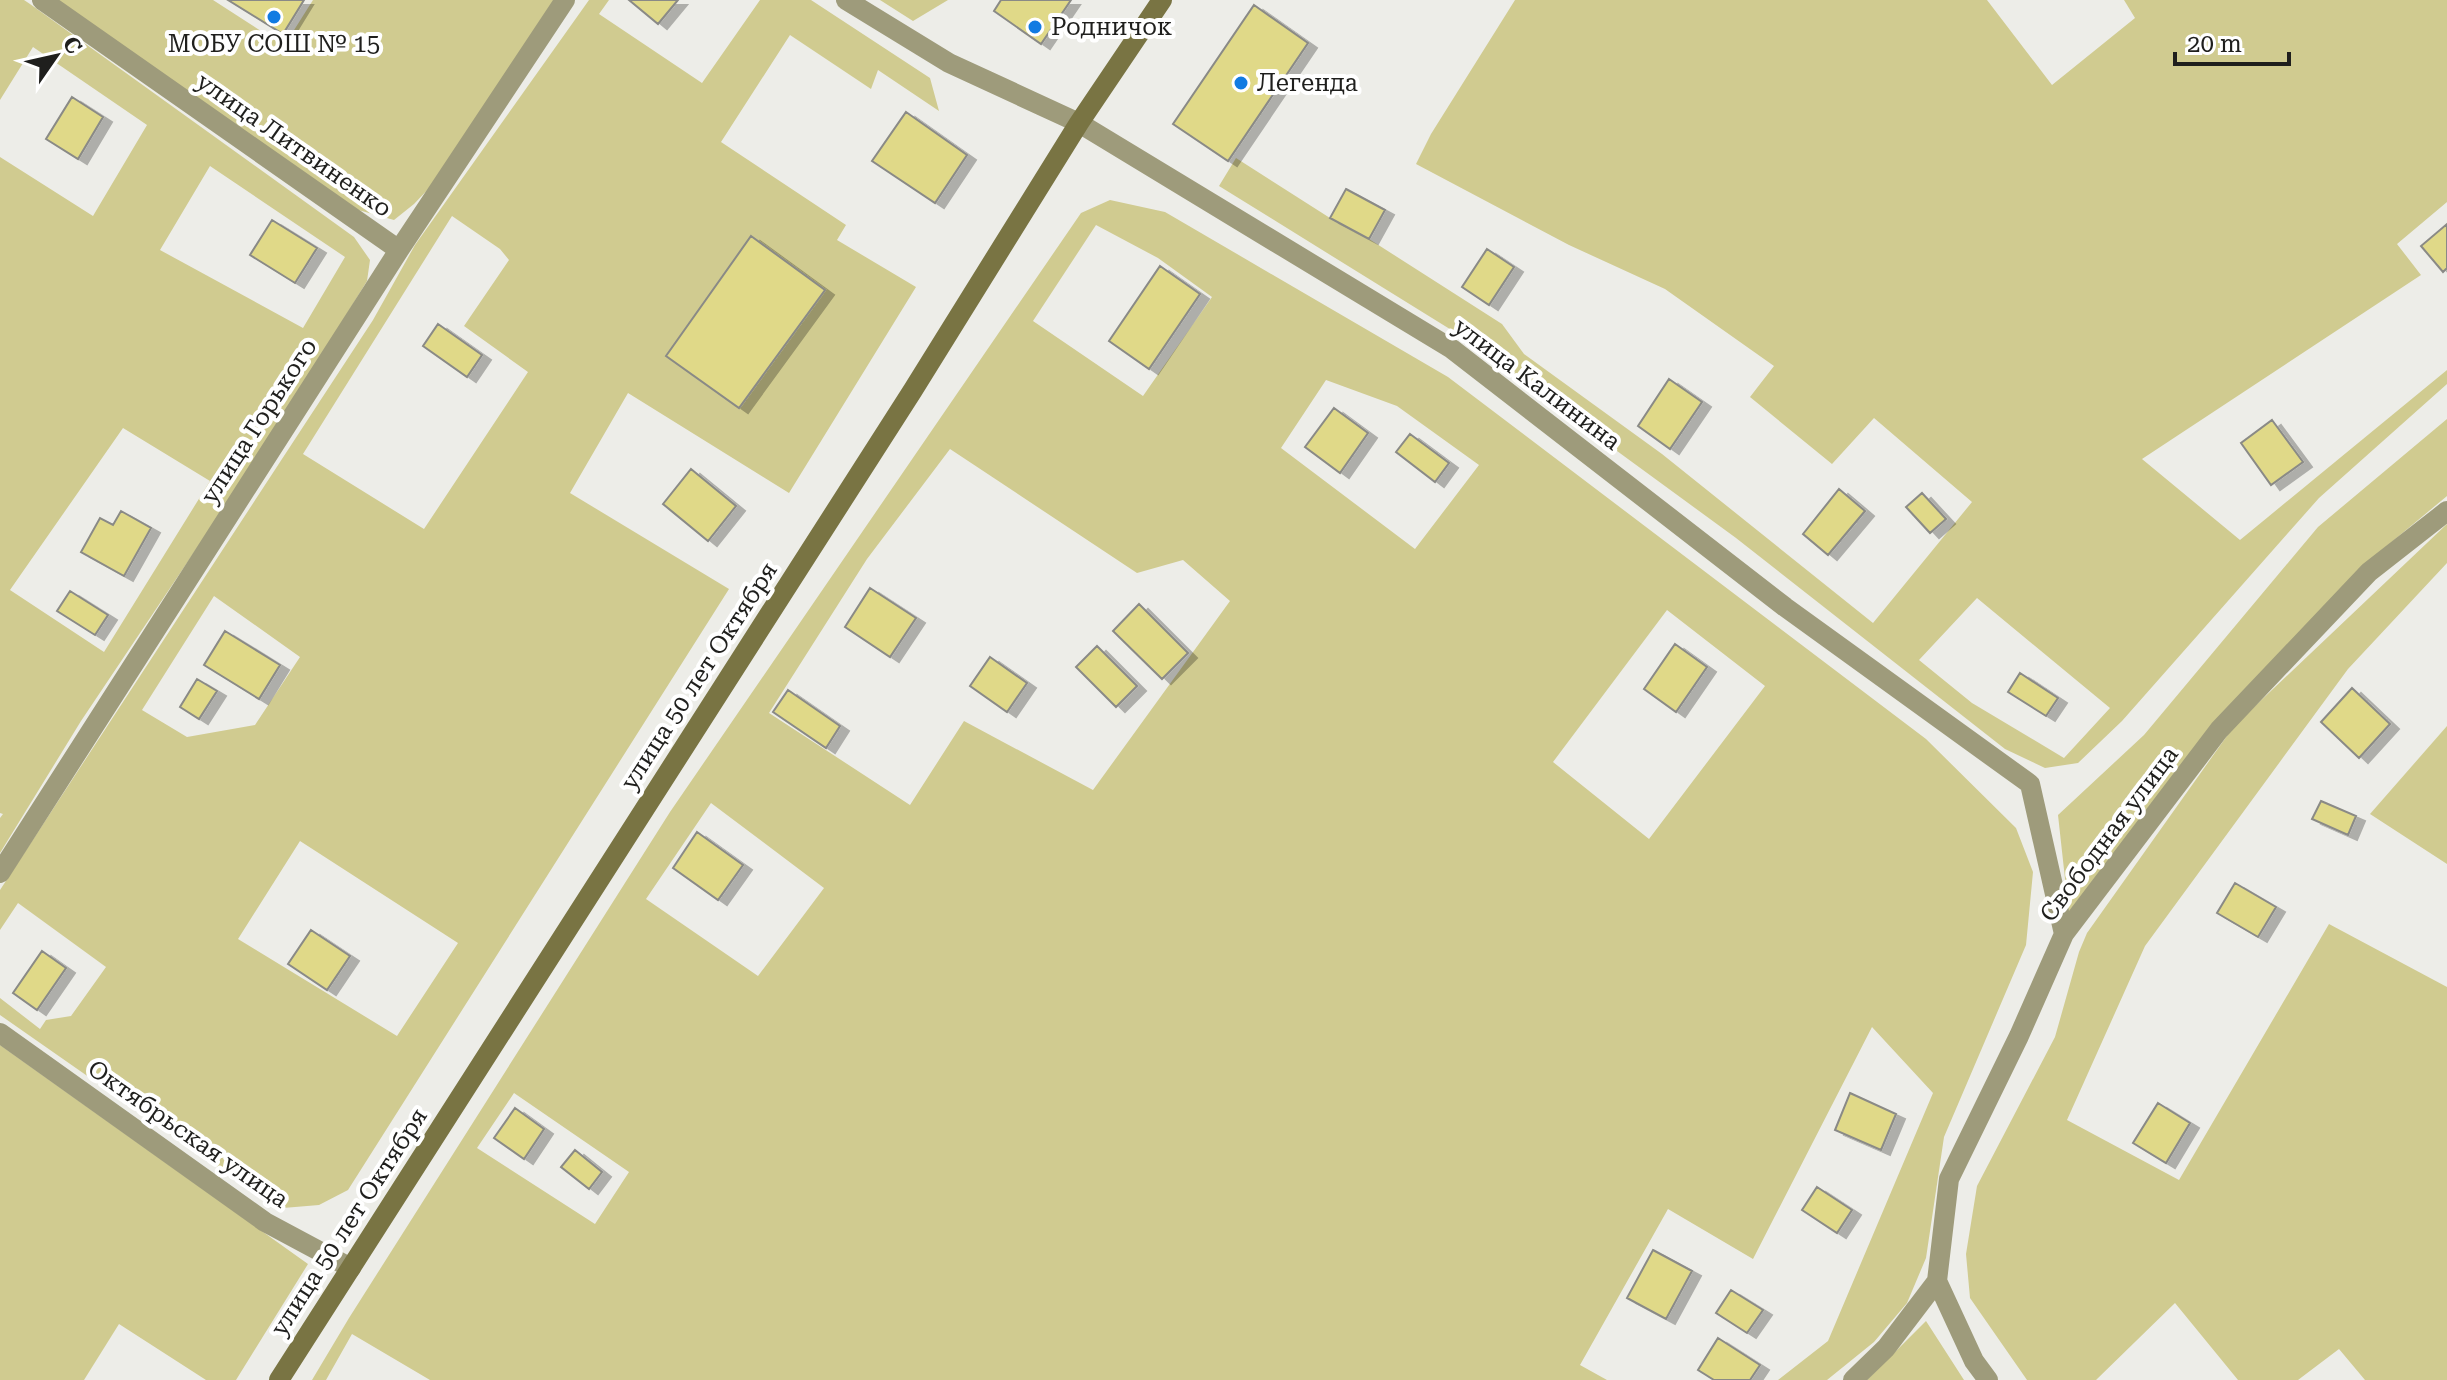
<svg xmlns="http://www.w3.org/2000/svg" width="2447" height="1380" viewBox="0 0 2447 1380" font-family="'Roboto Serif',serif">
<style>
.green{fill:#d0cb90;fill-rule:evenodd}
.building{fill:#e0d988;stroke:#8a8a86;stroke-width:2;filter:url(#shadow)}
.lines{fill:none;stroke-linecap:round;stroke-linejoin:round}
.street{stroke:#9e9b7b;stroke-width:20}
.secondary{stroke:#797443;stroke-width:20}
.poi-dot{fill:#117be2;stroke:#fff;stroke-width:3}
.labels{text-anchor:middle;stroke-width:8;stroke-linejoin:round;paint-order:stroke}
.poi-label{font-size:24px;fill:#1f1f1d;stroke:#fff;text-anchor:start}
.street-label{font-size:24px;fill:#1f1f1d;stroke:#fff}
</style>
<defs>
<filter id="shadow"><feDropShadow dx="9" dy="5" stdDeviation="0" flood-color="#0004"/></filter>
</defs>
<rect width="100%" height="100%" fill="#edede8"/>
<path class="green" d="M0 0H24L30 4 354 237 370 260 367 281 276 430 81 721 0 853V818L3 814 0 813V157L93 216 147 125 33 47 0 100ZM210 166 345 257 303 328 160 250ZM123 428 210 481 104 652 10 590Z
M52 0H213L284 46 313 0H554L434 183 414 204 394 220 344 206Z
M589 0H609L599 14 702 83 760 0H811L930 78 939 111 878 70 871 89 790 35 721 142 846 225 837 240 916 287 789 493 628 393 570 493 729 589 348 1190 319 1205 283 1208 242 1184 0 1015V998L40 1029 46 1020 71 1016 106 967 18 903 0 930V890L373 320 415 245ZM452 216 500 249 509 260 464 326 528 372 424 529 303 454ZM214 596 300 657 255 725 187 737 142 710ZM300 841 458 943 397 1036 238 939Z
M880 0H948L913 21Z
M1515 0H1987L2052 85 2135 18 2124 0H2447V202L2397 244 2421 275 2142 459 2240 540 2447 370V384L2319 498 2122 721 2078 763 2045 768 2005 749 1736 538 1453 331 1219 186 1236 158 1330 218 1369 239 1502 324 1524 354 1662 454 1873 623 1972 502 1874 418 1832 464 1750 397 1774 366 1665 289 1569 245 1416 164 1431 134ZM1977 598 2110 708 2064 758 1972 703 1919 660Z
M1110 200 1165 212 1448 377 1926 739 2016 828 2033 872 2026 945 1944 1137 1926 1258 1907 1303 1874 1342 1827 1380H1778L1828 1341 1933 1093 1872 1027 1753 1259 1668 1209 1580 1365 1607 1380H430L352 1334 326 1380H312L349 1318 670 812 1081 213ZM1096 225 1158 258 1212 297 1143 396 1033 321ZM1326 380 1397 406 1479 465 1415 549 1281 448ZM950 449 1137 573 1183 560 1230 601 1093 790 964 721 910 805 769 713 867 559ZM1667 610 1765 686 1649 839 1553 762ZM711 803 824 888 758 976 646 899ZM514 1093 629 1172 595 1224 477 1148Z
M2447 419V496L2358 570 2069 915 2058 815 2144 735 2318 527Z
M2447 524V563L2348 669 2145 946 2067 1120 2179 1180 2329 924 2447 987V1380H2365L2339 1349 2298 1380H2238L2175 1303 2096 1380H2027L1970 1298 1966 1254 1977 1186 2055 1037 2079 952 2087 933 2234 726Z
M2447 726V864L2370 814Z
M0 1045 308 1264 236 1380H206L119 1324 84 1380H0Z
M1926 1321 1964 1380H1867Z"/>
<path class="building" d="M228 0H304L283 34Z
M629 0H678L658 24Z
M1001 0H1071L1041 44 994 11Z
M1254 5 1308 43 1228 161 1173 124Z
M72 97 103 117 78 159 46 139Z
M906 112 967 155 935 203 872 161Z
M1346 189 1385 210 1369 239 1330 218Z
M272 220 317 248 295 283 250 255Z
M2447 224V268L2443 272 2421 246Z
M751 236 825 290 739 408 666 356Z
M1487 249 1514 267 1489 305 1462 287Z
M1160 266 1200 294 1149 369 1109 341Z
M438 324 482 355 467 377 423 346Z
M1669 379 1702 402 1670 449 1638 426Z
M1334 408 1368 433 1340 473 1305 447Z
M2272 420 2303 462 2271 485 2241 443Z
M1410 434 1449 463 1435 482 1396 452Z
M691 469 736 506 708 541 663 504Z
M1839 489 1865 511 1828 555 1803 534Z
M1922 493 1946 519 1930 533 1906 507Z
M121 511 151 528 124 576 81 552 100 518 113 525Z
M870 588 916 618 890 657 845 627Z
M70 591 108 615 95 635 57 611Z
M1139 604 1188 653 1162 679 1113 631Z
M225 631 280 665 259 699 204 665Z
M1675 644 1707 667 1676 712 1644 689Z
M1097 646 1137 686 1116 707 1076 667Z
M990 657 1027 683 1007 712 970 686Z
M2020 673 2058 698 2046 716 2008 692Z
M197 679 217 691 199 719 180 707Z
M2352 688 2390 724 2359 758 2321 722Z
M788 690 840 726 826 748 773 712Z
M2321 801 2356 816 2348 835 2312 819Z
M697 832 743 865 718 900 673 868Z
M2235 883 2276 907 2258 937 2217 913Z
M311 930 350 956 327 990 288 964Z
M42 951 66 968 37 1010 13 993Z
M1850 1093 1896 1114 1881 1150 1835 1130Z
M2158 1103 2190 1123 2166 1163 2133 1143Z
M515 1108 544 1129 524 1159 494 1138Z
M575 1150 602 1172 589 1189 561 1167Z
M1817 1187 1852 1210 1837 1233 1802 1210Z
M1653 1250 1692 1271 1666 1319 1627 1298Z
M1731 1290 1763 1310 1747 1333 1716 1313Z
M1718 1338 1760 1365 1750 1380H1714L1698 1370Z"/>
<g class="lines">
<path class="street" d="M42 0 399 250
M846 0 949 63 1079 123 1452 349 1785 607 2030 784 2064 934
M0 873 399 250 565 0
M0 1033 265 1222 351 1268
M1937 1281 1974 1361 1988 1380
M1853 1380 1886 1348 1937 1281 1949 1179 2019 1036 2064 934 2219 730 2369 572 2447 511"/>
<path class="secondary" d="M279 1380 913 390 1079 123 1162 0"/>
</g>
<g class="poi-dot">
<circle cx="274" cy="17" r="8"/>
<circle cx="1035" cy="27" r="8"/>
<circle cx="1241" cy="83" r="8"/>
</g>
<g class="labels">
<g class="poi-label">
<text x="1051" y="35">Родничок</text>
<text x="274" y="52" text-anchor="middle">МОБУ СОШ № 15</text>
<text x="1257" y="91">Легенда</text>
</g>
<g class="street-label">
<text transform="translate(294 145) rotate(35)" y="8">улица Литвиненко</text>
<text transform="translate(1537 384) rotate(37)" y="8">улица Калинина</text>
<text transform="translate(259 421) rotate(-57)" y="8">улица Горького</text>
<text transform="translate(699 676) rotate(-57)" y="8">улица 50 лет Октября</text>
<text transform="translate(2109 834) rotate(-53)" y="8">Свободная улица</text>
<text transform="translate(188 1134) rotate(35)" y="8">Октябрьская улица</text>
<text transform="translate(349 1222) rotate(-57)" y="8">улица 50 лет Октября</text>
</g>
</g>
<g transform="translate(56 56) rotate(56)" stroke="#ffffff" stroke-width="6" paint-order="stroke">
<path d="M0-6L14 30L0 20L-14 30Z" fill="#1f1f1d"/>
<text y="-12" font-size="22" font-weight="bold" text-anchor="middle" fill="#1f1f1d">С</text>
</g>
<path d="M2175 52v12h114v-12" fill="none" stroke="#1f1f1d" stroke-width="4"/>
<text x="2187" y="52" font-size="24" fill="#1f1f1d" stroke="#ffffff" stroke-width="6" paint-order="stroke">20 m</text>
</svg>
